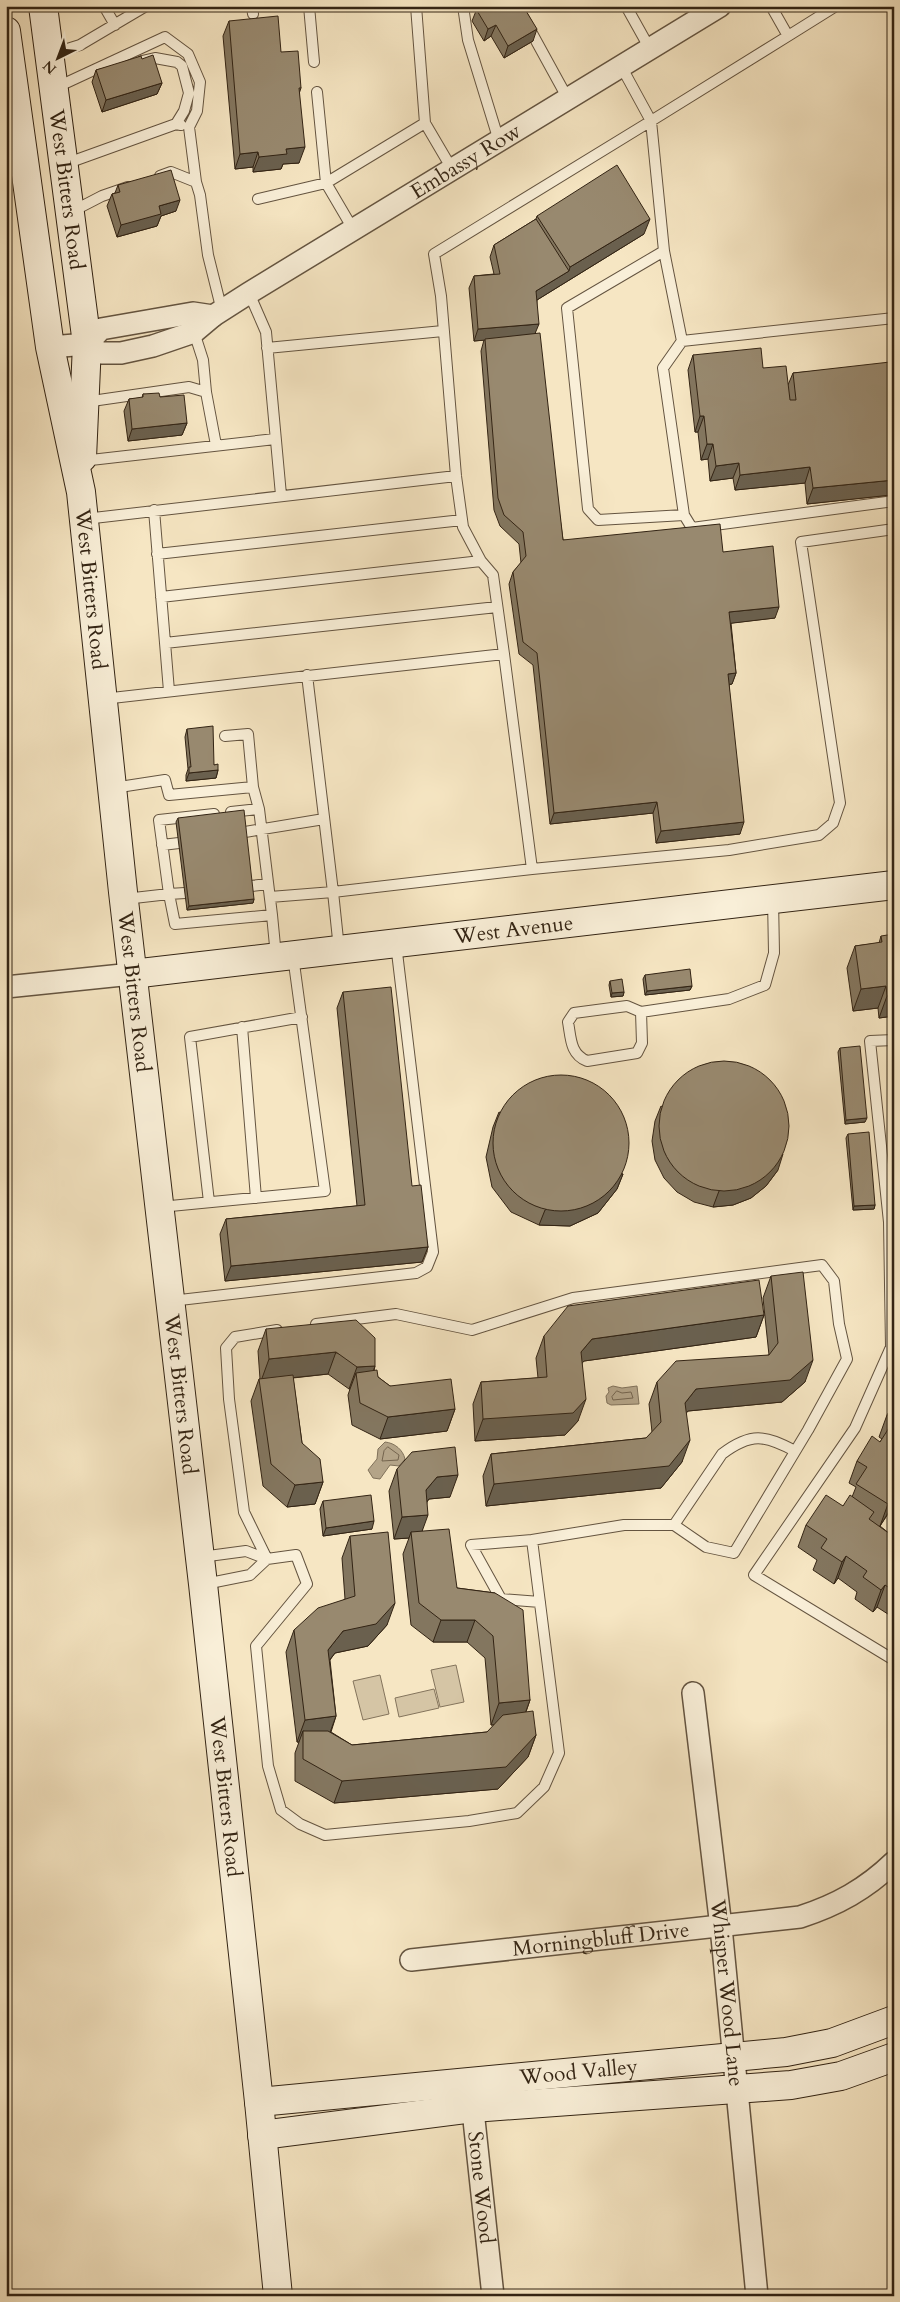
<svg xmlns="http://www.w3.org/2000/svg" width="900" height="2302" viewBox="0 0 900 2302" font-family="Cardo,serif">
<style>
.green{fill:#d5c5a5;stroke:#84745c}
.water{fill:#b4a488;stroke:#80715a}
.lines{fill:none;stroke-linecap:round;stroke-linejoin:round}
.shore{stroke:#74644e;stroke-width:1}
.lane-casing{stroke:#645440;stroke-width:12}
.street-casing{stroke:#645440;stroke-width:24}
.secondary-casing{stroke:#332414;stroke-width:30}
.lane{stroke:#f9efd8;stroke-width:10}
.street{stroke:#f9efd8;stroke-width:21}
.secondary{stroke:#f9efd8;stroke-width:28}
.wall{fill:#83765f;stroke:#332414}
.shaded-wall{fill:#6a604e;stroke:#332414}
.building{fill:#98896f;stroke:#332414}
.labels{text-anchor:middle;stroke-width:4;stroke-linejoin:round;paint-order:stroke}
.street-label{font-size:21px;fill:#332414;stroke:#f9efd8}
</style>
<rect width="100%" height="100%" fill="#f6e6c3"/>
<filter id="stains"><feTurbulence type="fractalNoise" baseFrequency=".004" numOctaves="4"/><feColorMatrix values="0 0 0 0 .2 0 0 0 0 .09 0 0 0 0 .02 0 0 0 .5 -.17"/></filter>
<radialGradient id="worn" r=".72"><stop offset=".6" stop-color="#630" stop-opacity="0"/><stop offset="1" stop-color="#630" stop-opacity=".3"/></radialGradient>
<path class="green" d="M456 1665 464 1702 440 1707 431 1670Z
M380 1675 389 1714 363 1720 353 1681Z
M434 1689 439 1708 399 1717 395 1698Z"/>
<path class="water" d="M613 1386 622 1388 637 1386 639 1404 611 1405 607 1403 606 1396 609 1392 608 1388Z
M385 1442C395 1443 403 1450 405 1459L399 1466 390 1465 380 1479 373 1478 368 1470 377 1459 378 1449Z"/>
<g class="lines">
<path class="shore" d="M617 1391 622 1393 631 1392 633 1398 613 1400 612 1397Z
M388 1447 399 1455 398 1460 382 1461 384 1451Z"/>
<defs>
<path id="lane" d="M104 6 115 25
M252 6 253 14
M309 6 314 62
M416 6 425 123
M463 6 468 40 499 141
M517 6 568 99
M626 6 650 49
M771 6 788 36 651 121 664 251 567 308 588 509 598 520 684 515 663 368 682 341 894 318
M788 36 836 6
M51 54 80 45 146 6
M142 61 155 58 177 62 182 66 189 93 184 111 176 124
M55 88 165 37 188 54 200 82 197 111 189 127 196 182
M65 164 176 124 181 125
M160 176 171 172 196 182 200 195 208 255 222 311
M258 199 326 183 317 92
M73 211 102 196 128 187
M353 229 326 183 425 123 452 169
M664 251 682 341
M249 293 266 332 281 495
M194 332 203 360 206 392
M267 348 443 331
M85 402 189 387 206 392 216 445
M82 461 275 439
M154 510 169 691
M684 515 692 528 894 501
M85 519 456 476
M157 554 462 520
M161 597 481 561
M165 643 497 607
M504 654 493 575 481 561 463 527 456 476 441 296 434 254 651 121 621 66
M103 699 504 654 532 869 333 892 339 949
M253 787 259 809
M113 788 165 780 169 795 253 787 248 734 225 736
M245 832 324 819
M162 845 179 843
M532 869 729 850 819 835 833 823 840 803 801 542 894 529
M251 886 268 884
M185 893 169 894 159 820 214 814
M270 897 333 892 307 675
M125 899 169 894 175 924 272 915 259 809 231 812
M272 915 276 956
M641 1012 642 1043 637 1053 587 1061C570 1054 571 1038 568 1022L574 1013 627 1006 641 1012 729 999 765 985 774 953 773 899
M242 1027 256 1198
M894 1040 870 1041 889 1222 891 1347 855 1428 754 1575 894 1660
M209 1202 190 1037 302 1017
M160 1207 325 1191 293 956
M171 1301 416 1273 427 1267 433 1252 396 944
M674 1525 722 1454C751 1432 765 1435 795 1451
M532 1540 471 1545 501 1599 540 1602
M201 1557 246 1551 267 1559 296 1555 307 1584 256 1646 268 1766 281 1810 300 1824 325 1835 469 1821 517 1813 544 1787 559 1753 532 1540 624 1525H674L706 1547 734 1553 808 1430 847 1359 839 1324 834 1281 822 1265 573 1298 472 1330 396 1314 316 1324
M267 1559 244 1512 229 1399 226 1348 235 1337 277 1330
M205 1584 250 1575 267 1559"/>
<g id="street">
<path d="M87 344 101 329 193 313 213 316"/>
<path id="s1" d="M50 347 87 344 101 353H121L153 346 194 332 213 316 249 293 720 6"/>
<path d="M6 987 132 974"/>
<path id="s2" d="M693 1693 721 1927 757 2296"/>
<path id="s3" d="M411 1960 800 1917C837 1905 866 1889 894 1862"/>
<path id="s4" d="M471 2092 493 2296"/>
</g>
<g id="secondary">
<path id="s5" d="M43 6 87 344 82 458"/>
<path id="s6" d="M6 31 50 347 81 492 123 892 203 1584 259 2102 278 2296"/>
<path id="s7" d="M132 974 894 885"/>
<path id="s8" d="M259 2102 786 2052 832 2043 894 2020"/>
<path d="M262 2135 473 2108 791 2085 841 2076 894 2057"/>
</g>
</defs>
<use href="#lane" class="lane-casing"/>
<use href="#street" class="street-casing"/>
<use href="#secondary" class="secondary-casing"/>
<use href="#lane" class="lane"/>
<use href="#street" class="street"/>
<use href="#secondary" class="secondary"/>
</g>
<path class="wall" d="M473 6H523L533 41 504 58 491 36 484 41 472 21 476 11Z
M229 21 281 52 301 88 299 94V163L283 164 281 169 253 172V167L235 169 223 36Z
M142 59 162 83 157 94 102 112 92 82 96 70Z
M118 185 176 211 161 216 157 226 117 237 107 206 112 194 115 193Z
M537 216 644 234 537 300 535 334 563 540 723 552 775 618 731 623 736 673 732 684 729 685 740 834 656 843 653 813 550 824 533 665 519 654 509 584 513 572 521 563 519 544 500 526 494 510 481 351 484 340 474 341 469 288 474 276 494 274 490 257 494 245 536 219Z
M693 355 763 368 788 385 793 373 890 365 894 355V487L891 495 807 504 805 483 735 490 733 478 710 481 708 459 701 460 698 432H695L688 370Z
M143 394 160 397 187 423 182 435 128 441 124 411 129 399 142 398Z
M187 729 218 770 216 778 186 781V775L188 769 185 737Z
M178 818 254 899 253 903 187 910 176 822Z
M881 936 894 1016 879 1018 878 1008 853 1011 847 968 855 946 879 943Z
M645 975 692 986 690 990 645 995 643 979Z
M610 981 624 992 623 996 611 997 609 985Z
M343 992 428 1247 422 1262 225 1281 220 1234 226 1219 357 1206 337 1008Z
M840 1048 865 1122 845 1124 838 1052Z
M661 1106 778 1170 766 1186 751 1198 733 1205 713 1207 694 1202 677 1192 664 1178 655 1160 652 1141 655 1121Z
M499 1112 623 1174 617 1189 598 1213 570 1226 539 1225 511 1212 492 1187 486 1157 493 1127Z
M848 1134 875 1205 874 1209 853 1210 846 1138Z
M771 1276 805 1382 782 1402 688 1411 686 1413 682 1462 661 1488 486 1506 483 1476 491 1454 646 1438 652 1432 649 1404 657 1382 769 1355 763 1298Z
M764 1315 756 1337 584 1361 582 1363 578 1421 565 1435 475 1441 473 1404 481 1382 538 1378 536 1358 544 1336Z
M266 1329 375 1366 374 1371 378 1377 390 1386 455 1409 447 1431 380 1439 352 1425 348 1395 350 1389H349L328 1374 293 1378 302 1443 323 1482 315 1504 287 1507 263 1486 251 1401 259 1379H260L258 1351Z
M894 1405V1505L880 1526 890 1534 894 1529V1618L877 1607 873 1612 855 1599 857 1592 838 1578 834 1584 813 1570 817 1560 798 1547 806 1525 843 1506 852 1497 856 1487 849 1483 857 1461 880 1442 882 1439 879 1437 887 1415Z
M397 1469 450 1497 429 1499 427 1502 422 1531 457 1588 495 1593 530 1700 526 1712 536 1735 528 1757 498 1789 334 1803 295 1781V1753L299 1742H297L286 1652 294 1630 345 1599 342 1558 350 1536 387 1625 368 1646 335 1653 330 1660 336 1716 331 1732 352 1745 487 1732 494 1725H491L485 1658 467 1642H433L411 1625 403 1554 409 1538 394 1539 389 1491Z
M323 1501 372 1529 323 1536 320 1509Z"/>
<path class="shaded-wall" d="M496 25 491 36 484 41 488 29Z
M537 29 533 41 504 58 508 46Z
M162 83 157 94 102 112 106 100Z
M305 147 299 163 283 164 281 169 253 172 259 157 286 149Z
M258 152 253 167 235 169 240 154Z
M180 200 176 211 161 216 157 226 117 237 121 225 159 206Z
M650 219 644 234 532 303 536 291 569 271 570 267Z
M539 324 534 336 474 341 478 329Z
M700 416H704L698 432H695Z
M187 423 182 435 128 441 132 429Z
M707 444H713L708 459 701 460Z
M739 463 733 478 710 481 716 466Z
M810 467 805 483 735 490 740 475Z
M894 480V487L891 495 807 504 813 488Z
M779 607 775 618 725 624 729 612Z
M736 673 732 684 723 685 728 674Z
M218 770 216 778 186 781 189 773Z
M657 802 653 813 550 824 554 813Z
M744 822 740 834 656 843 661 831Z
M254 899 253 903 187 910 189 906Z
M692 986 690 990 645 995 647 991Z
M886 986 878 1008 853 1011 861 989Z
M624 992 623 996 611 997 612 993Z
M894 995V1016L879 1018 887 996Z
M867 1118 865 1122 845 1124 846 1120Z
M783 1154 778 1170 766 1186 751 1198 733 1205 713 1207 719 1191Z
M623 1174 617 1189 598 1213 570 1226 539 1225 545 1210Z
M875 1205 874 1209 853 1210 854 1206Z
M428 1247 422 1262 225 1281 231 1266Z
M764 1315 756 1337 584 1361 573 1374 581 1352 592 1339Z
M336 1352 328 1374 261 1381 269 1359Z
M813 1360 805 1382 782 1402 688 1411 677 1425 685 1403 696 1389Z
M375 1366 367 1388 356 1373 350 1389H349L357 1367Z
M586 1399 578 1421 565 1435 475 1441 483 1419Z
M455 1409 447 1431 380 1439 388 1417Z
M690 1440 682 1462 661 1488 486 1506 494 1484Z
M458 1475 450 1497 429 1499 418 1512 426 1490 437 1477Z
M323 1482 315 1504 287 1507 295 1485Z
M894 1495 893 1505 880 1526 888 1504Z
M428 1515 420 1537 411 1532 409 1538 394 1539 402 1517Z
M374 1521 372 1529 323 1536 326 1528Z
M846 1556 838 1578 834 1584 842 1562Z
M885 1585 877 1607 873 1612 881 1590Z
M395 1603 387 1625 368 1646 335 1653 320 1672 328 1650 343 1631Z
M441 1620H475L467 1642H433Z
M530 1700 522 1722 491 1725 499 1703Z
M336 1716 328 1738 303 1731 299 1742H297L305 1720Z
M536 1735 528 1757 498 1789 334 1803 342 1781Z"/>
<path class="building" d="M482 6H523L537 29 508 46 496 25 488 29 476 9Z
M278 16 281 52 298 51 301 88H299L305 147 286 149 287 154 259 157 258 152 240 154 229 21Z
M153 55 162 83 106 100 96 70 141 56 142 59Z
M617 165 650 219 570 267 537 216Z
M171 170 180 200 159 206 161 214 121 225 112 194 120 192 118 185Z
M536 219 569 271 536 291 539 324 478 329 474 276 500 274 494 245Z
M540 333 563 540 720 524 723 552 773 546 779 607 729 612 736 673 728 674 744 822 661 831 657 802 554 813 537 653 523 642 513 572 526 556 523 532 504 515 498 498 485 339Z
M761 348 763 368 786 366 790 400H796L793 373 890 362 893 389H894V480L813 488 810 467 740 475 739 463 716 466 713 444H707L704 416H700L693 355Z
M159 393 160 397 184 395 187 423 132 429 129 399 143 397V394Z
M213 726 214 765 218 764V770L189 773V767H191L187 729Z
M244 810 254 899 189 906 178 818Z
M894 934V995L887 996 886 986 861 989 855 946 882 942 881 936Z
M690 969 692 986 647 991 645 975Z
M622 979 624 992 612 993 610 981Z
M391 987 412 1186 421 1185 428 1247 231 1266 226 1219 365 1205 343 992Z
M860 1046 867 1118 846 1120 840 1048Z
M659 1126a65 65 0 1 1 130 0a65 65 0 1 1-130 0Z
M493 1143a68 68 0 1 1 136 0a68 68 0 1 1-136 0Z
M869 1132 875 1205 854 1206 848 1134Z
M803 1272 813 1360 790 1380 696 1389 685 1403 690 1440 669 1466 494 1484 491 1454 646 1438 661 1422 657 1382 676 1361 769 1355 778 1343 771 1276Z
M759 1280 764 1315 592 1339 581 1352 586 1399 573 1413 483 1419 481 1382 547 1377 544 1336 568 1306Z
M356 1320 375 1338V1366L357 1367 336 1352 269 1359 266 1329Z
M377 1370 378 1377 390 1386 451 1379 455 1409 388 1417 360 1403 356 1373Z
M293 1375 302 1443 320 1459 323 1482 295 1485 271 1464 259 1379Z
M894 1405V1419L887 1415Z
M894 1420V1495L888 1504 856 1484 867 1467 857 1461 872 1436 880 1442Z
M455 1447 458 1475 437 1477 426 1490 428 1515 402 1517 397 1469 412 1452Z
M371 1495 374 1521 326 1528 323 1501Z
M826 1495 843 1506 850 1495 874 1512 869 1519 890 1534 894 1529V1591L885 1585 881 1590 863 1577 867 1571 846 1556 842 1562 821 1548 827 1539 806 1525Z
M449 1529 457 1588 495 1593 523 1610 530 1700 499 1703 493 1636 475 1620H441L419 1603 411 1532Z
M388 1532 395 1603 376 1624 343 1631 328 1650 336 1716 305 1720 294 1630 318 1608 355 1596 350 1536Z
M533 1711 536 1735 506 1767 342 1781 303 1759V1731H328L352 1745 487 1732 503 1715Z"/>
<g class="labels">
<g class="street-label">
<text dy="7" stroke="none"><textPath href="#s1" startOffset="471">Embassy Row</textPath></text>
<text dy="7" stroke="none"><textPath href="#s5" startOffset="185">West Bitters Road</textPath></text>
<text dy="7" stroke="none"><textPath href="#s6" startOffset="565">West Bitters Road</textPath></text>
<text dy="7" stroke="none"><textPath href="#s7" startOffset="384">West Avenue</textPath></text>
<text dy="7" stroke="none"><textPath href="#s6" startOffset="970">West Bitters Road</textPath></text>
<text dy="7" stroke="none"><textPath href="#s6" startOffset="1375">West Bitters Road</textPath></text>
<text dy="7" stroke="none"><textPath href="#s6" startOffset="1780">West Bitters Road</textPath></text>
<text dy="7" stroke="none"><textPath href="#s3" startOffset="191">Morningbluff Drive</textPath></text>
<text dy="7" stroke="none"><textPath href="#s2" startOffset="302">Whisper Wood Lane</textPath></text>
<text dy="7" stroke="none"><textPath href="#s8" startOffset="321">Wood Valley</textPath></text>
<text dy="7" stroke="none"><textPath href="#s4" startOffset="96">Stone Wood</textPath></text>
</g>
</g>
<rect width="900" height="2302" fill="none" stroke="#f6e6c3" stroke-width="25"/>
<rect x="8" y="8" width="885" height="2287" fill="none" stroke="#332414" stroke-width="2.5"/>
<rect x="12" y="12" width="875" height="2277" fill="none" stroke="#332414"/>
<g transform="translate(58 58) rotate(222)" stroke="#f9efd8" stroke-width="4" paint-order="stroke">
<path d="M0-4L9 19L0 12L-9 19Z" fill="#332414"/>
<text y="-8" font-size="14" font-weight="bold" text-anchor="middle" fill="#332414">N</text>
</g>
<rect width="100%" height="100%" filter="url(#stains)"/>
<rect width="100%" height="100%" fill="url(#worn)"/>
</svg>
